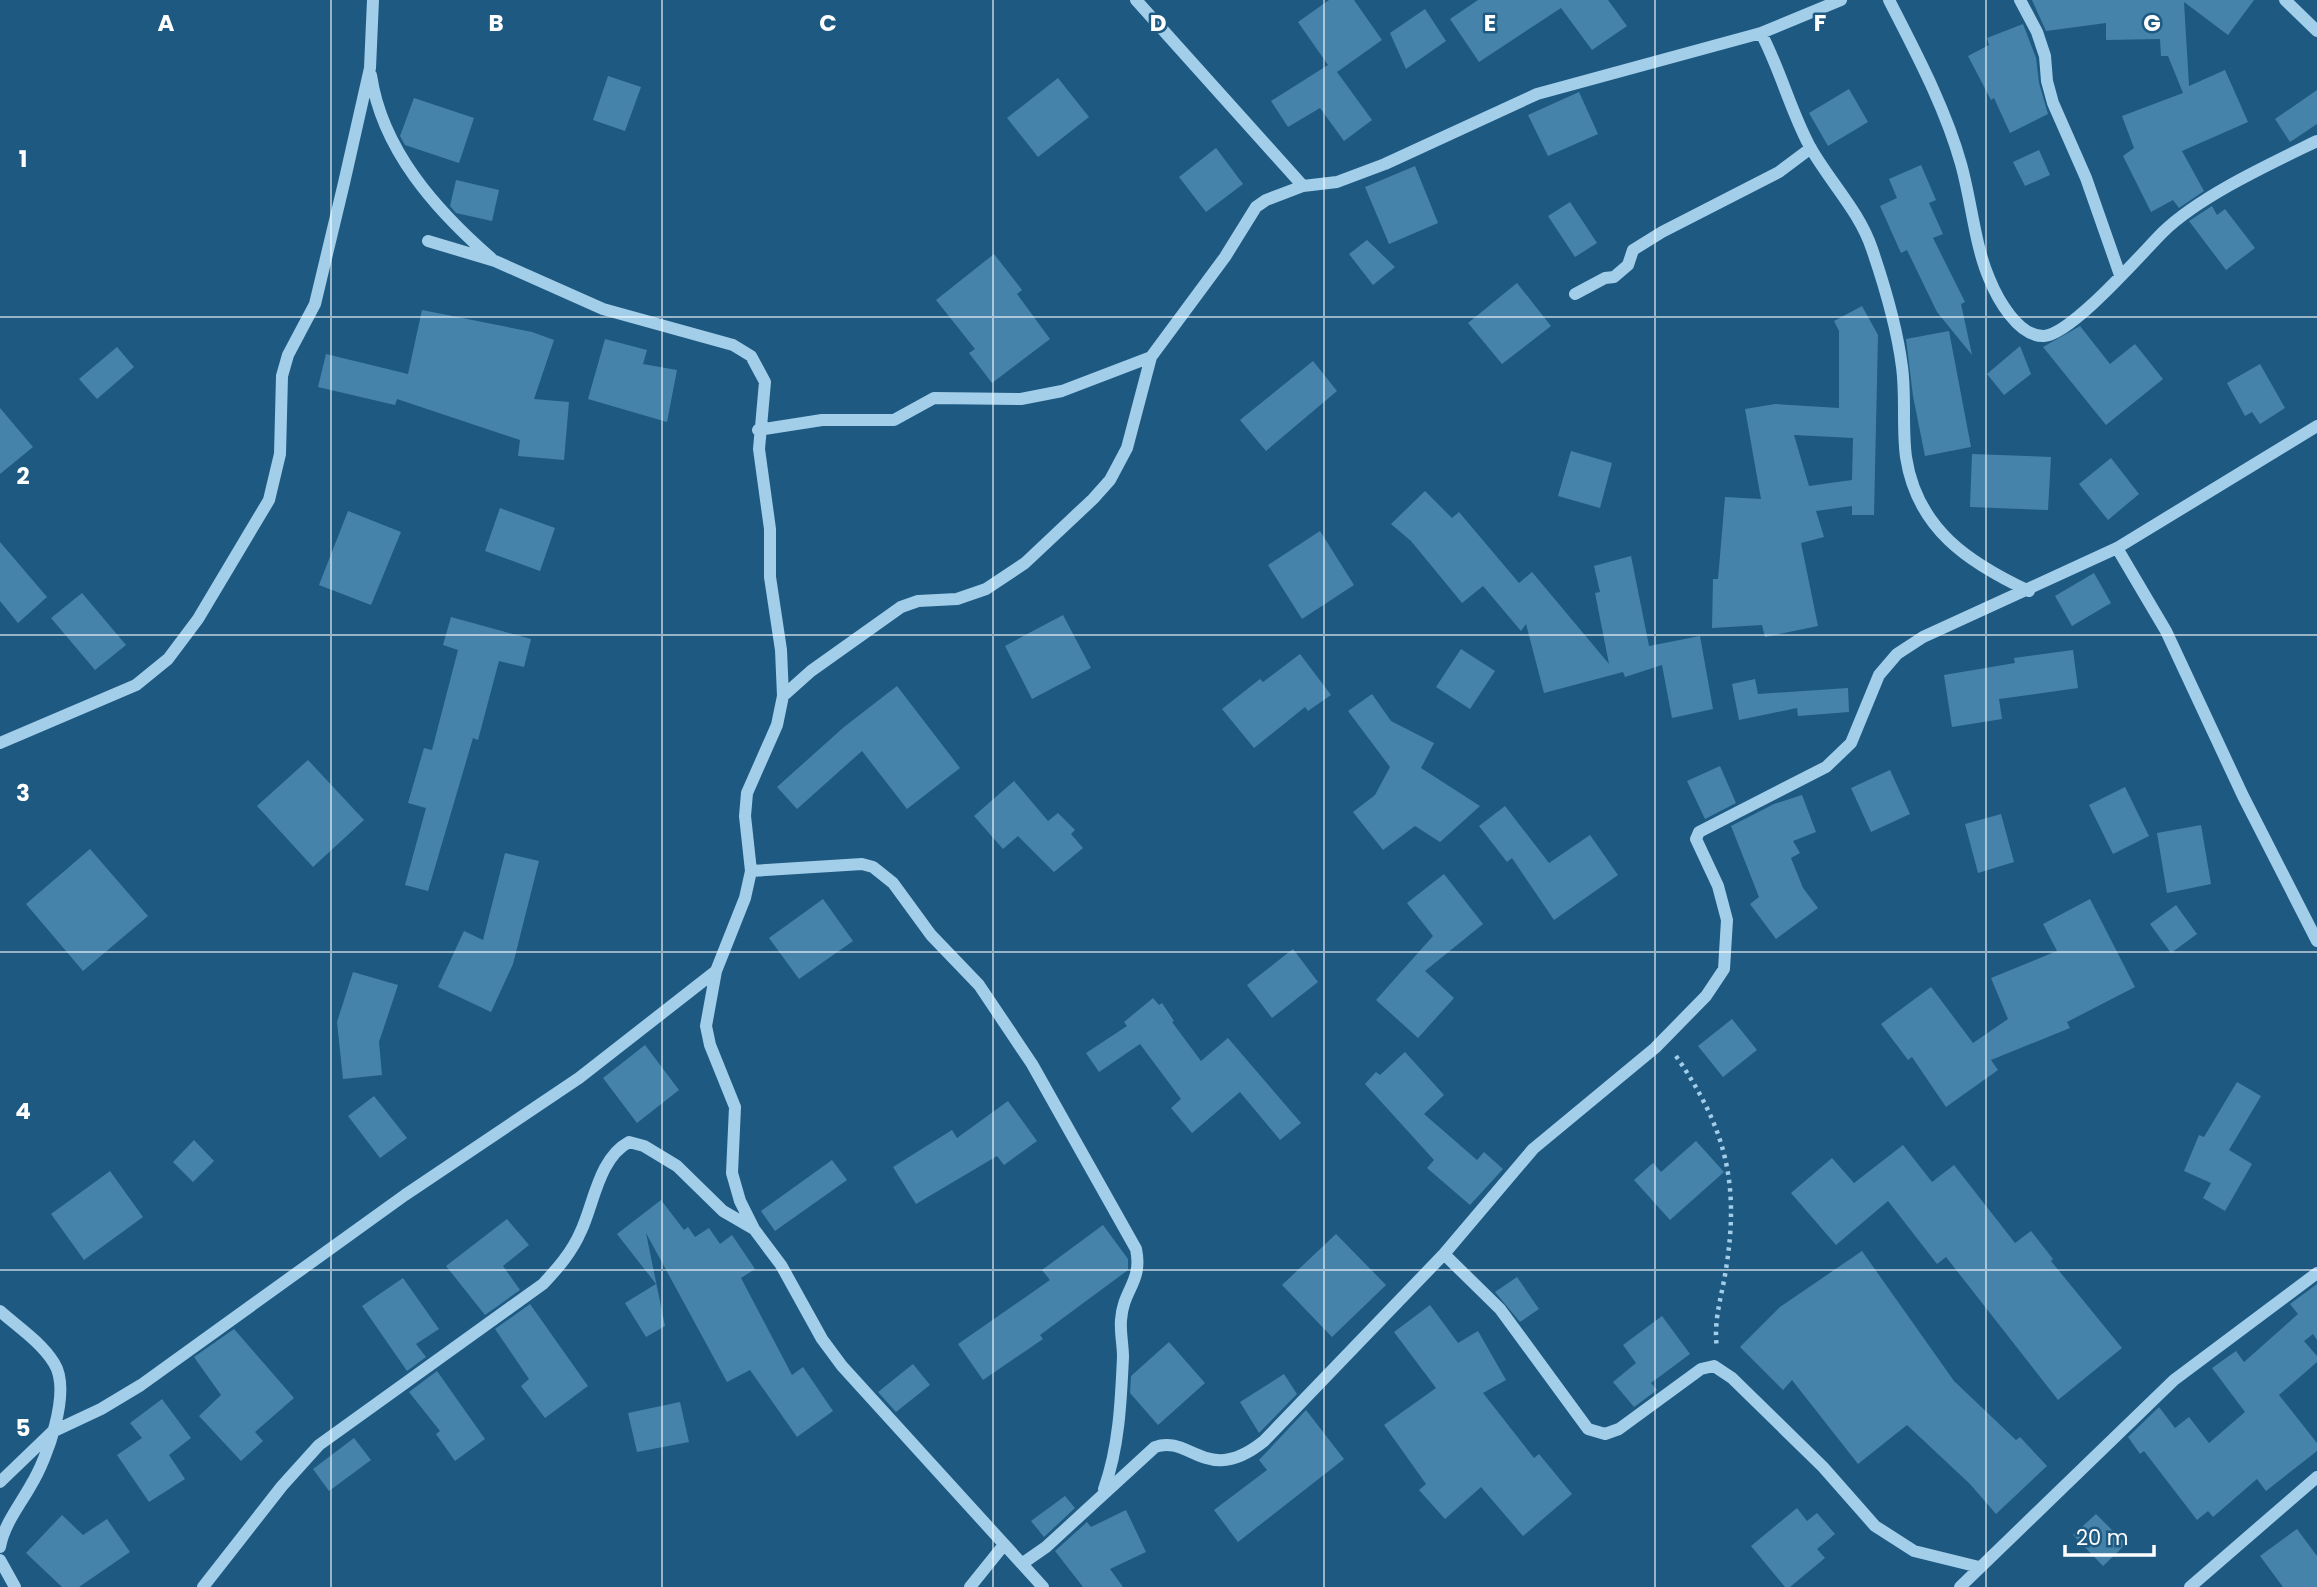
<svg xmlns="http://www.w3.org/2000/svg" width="2317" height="1587" viewBox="0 0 2317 1587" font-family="Poppins,sans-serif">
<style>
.building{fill:#4683aa;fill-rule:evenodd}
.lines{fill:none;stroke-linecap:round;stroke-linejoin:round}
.path{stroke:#a2cee9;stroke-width:4.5;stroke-dasharray:3.5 5;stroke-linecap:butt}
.minor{stroke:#a2cee9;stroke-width:12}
.grid{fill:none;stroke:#fff;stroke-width:2;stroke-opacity:0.55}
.grid-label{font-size:23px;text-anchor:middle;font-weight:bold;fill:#fff;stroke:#1e5981;stroke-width:5;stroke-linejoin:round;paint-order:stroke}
</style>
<rect width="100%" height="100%" fill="#1e5981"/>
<path class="building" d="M1329 0H1354L1382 40 1337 72 1372 120 1344 141 1320 108 1288 127 1271 101 1328 65 1298 22Z
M1478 0H1608L1627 26 1592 50 1561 8 1479 62 1450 19Z
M2032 0H2254L2228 35 2184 2 2189 86 2225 70 2248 122 2182 151 2204 191 2179 208 2173 200 2151 212 2123 156 2134 148 2122 116 2183 93 2168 56H2161L2160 39 2106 40V23L2046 31Z
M1425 9 1446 41 1406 69 1390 33Z
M2023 24 2036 58 2039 83 2048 114 2010 133 1994 98 1991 100 1968 56 1989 45 1987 38Z
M608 76 641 87 625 131 593 120Z
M1058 78 1089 117 1038 157 1007 118Z
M1849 89 1868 122 1828 146 1809 113Z
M2317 90V124L2290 142 2275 119Z
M1579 92 1598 134 1548 156 1528 115Z
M414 98 474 118 459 163 405 145 400 136Z
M1216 148 1243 184 1206 212 1179 177Z
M2039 150 2050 175 2025 186 2013 162Z
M1921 165 1936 200 1929 203 1943 234 1933 238 1965 302 1961 304 1972 355 1937 312 1907 250 1901 253 1880 206 1897 198 1889 179Z
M1415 166 1438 223 1389 244 1365 187Z
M456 180 499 190 492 221 456 213 450 206Z
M1570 202 1597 243 1575 257 1548 216Z
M2212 206 2217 215 2225 209 2255 248 2226 270 2189 221Z
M1367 240 1395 267 1373 285 1349 254Z
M994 254 1022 290 1017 294 1050 339 992 383 969 353 975 349 936 300Z
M1517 283 1551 326 1502 364 1468 323Z
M1862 306 1878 335 1874 515H1852V506L1816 511 1824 537 1801 543 1818 626 1765 637 1762 625 1712 628 1713 579H1718L1725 497 1761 499 1745 409 1775 404 1839 408V331L1834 321ZM1794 435 1853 438 1852 480 1809 486Z
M422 310 532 332 554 340 534 399 569 402 564 460 518 456 520 440 397 399 395 405 318 387 326 354 408 374Z
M2080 326 2110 364 2135 344 2163 379 2106 425 2043 347Z
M1949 331 1971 447 1925 456 1913 396 1906 339Z
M605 339 647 350 643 364 677 370 667 422 588 399Z
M2020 346 2031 374 2004 395 1987 374Z
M117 347 134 367 97 399 79 379Z
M1313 361 1337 391 1266 451 1240 420Z
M2260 364 2285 408 2260 424 2252 412 2245 416 2227 383Z
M0 408 33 447 0 474Z
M1571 451 1612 463 1600 508 1558 496Z
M1972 454 2051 457 2048 510 1970 507Z
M2111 458 2139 494 2108 520 2079 484Z
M1425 491 1452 518 1459 512 1519 583 1532 572 1609 664 1595 593 1600 592 1594 566 1631 556 1649 646 1700 636 1713 709 1672 718 1662 665 1625 677 1623 672 1544 693 1526 624 1521 631 1483 586 1462 603 1411 541 1391 524Z
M500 508 555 528 540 571 485 551Z
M348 511 401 532 371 605 319 585Z
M1320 531 1354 585 1302 619 1268 565Z
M0 542 47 597 18 623 0 601Z
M2094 573 2111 603 2072 626 2055 596Z
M82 593 126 645 95 670 51 618Z
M1063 615 1091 668 1032 699 1005 646Z
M451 617 531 639 524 667 499 661 478 740 473 738 428 891 405 885 426 808 408 803 424 748 432 750 458 650 443 645Z
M1461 649 1495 671 1470 709 1436 687Z
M2073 650 2078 688 1999 699 2002 719 1952 727 1944 675 2015 663 2014 658Z
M1300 654 1331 695 1308 711 1305 707 1254 748 1222 709 1260 679 1263 682Z
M1755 679 1758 694 1848 688 1849 712 1798 716 1797 708 1739 720 1732 684Z
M897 686 960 768 907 809 862 751 797 809 777 787 844 727Z
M1372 694 1391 721 1434 743 1421 768 1480 806 1440 842 1415 826 1383 850 1353 812 1375 795 1390 767 1348 711Z
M308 760 364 820 313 867 257 806Z
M1720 766 1736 803 1705 819 1687 781Z
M1890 770 1910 814 1871 832 1851 788Z
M1014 781 1048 821 1058 813 1075 830 1071 834 1083 848 1054 872 1018 836 1003 849 974 816Z
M2125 787 2149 836 2113 854 2089 805Z
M1802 795 1816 832 1793 841 1800 853 1791 858 1803 888 1818 908 1776 939 1750 904 1759 897 1731 826 1774 804Z
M1505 806 1549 863 1590 835 1618 875 1554 920 1512 858 1507 862 1479 826Z
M2001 814 2014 862 1978 873 1965 824Z
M2201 825 2211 884 2167 893 2157 833Z
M90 849 148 916 83 971 26 904Z
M505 853 539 861 513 964 491 1012 438 987 464 931 483 940Z
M1444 874 1483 924 1425 971 1454 998 1418 1038 1376 1000 1433 936 1407 903Z
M823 899 853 941 799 979 769 938Z
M2090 899 2135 987 2067 1022 2070 1028 1991 1060 1998 1070 1946 1107 1912 1057 1908 1060 1881 1024 1931 987 1973 1043 2008 1019 1991 978 2057 951 2043 924Z
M2176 905 2197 934 2171 953 2150 924Z
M1293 949 1318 982 1272 1018 1247 985Z
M353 972 398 985 379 1042 382 1075 343 1079 337 1022Z
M1153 998 1159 1005 1162 1003 1174 1021 1172 1022 1201 1061 1228 1038 1301 1123 1280 1140 1240 1092 1192 1133 1171 1108 1181 1099 1140 1044 1099 1072 1086 1053 1127 1026 1124 1022Z
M1732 1019 1757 1050 1723 1077 1698 1046Z
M645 1045 679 1090 637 1123 603 1078Z
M1405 1052 1444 1095 1424 1114 1477 1160 1484 1152 1503 1169 1470 1205 1427 1168 1434 1160 1365 1084 1376 1072 1380 1075Z
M2237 1082 2261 1096 2229 1150 2252 1164 2225 1211 2203 1198 2211 1183 2184 1171 2199 1135 2204 1137Z
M374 1096 407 1138 380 1158 348 1116Z
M1008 1101 1037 1141 1004 1165 997 1156 916 1204 893 1167 952 1130 957 1138Z
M194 1140 214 1161 193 1182 173 1162Z
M1696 1141 1724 1172 1670 1220 1634 1180 1653 1163 1661 1172Z
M1903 1145 1932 1182 1954 1165 2015 1243 2031 1231 2053 1259 2051 1261 2122 1348 2058 1400 1946 1257 1937 1264 1888 1201 1836 1245 1791 1193 1832 1158 1854 1183Z
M832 1160 847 1180 775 1231 761 1211Z
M110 1171 143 1217 84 1260 51 1214Z
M661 1200 684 1230 688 1227 695 1237 709 1228 720 1244 732 1235 755 1269 741 1278 792 1375 803 1367 833 1411 797 1437 750 1370 727 1382 646 1233 665 1326 646 1337 625 1303 656 1284 617 1234Z
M507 1219 529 1245 503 1266 520 1290 485 1315 446 1266Z
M1103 1225 1128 1259V1270L1040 1335 1043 1339 983 1380 958 1344 1050 1280 1042 1270Z
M1336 1234 1386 1285 1332 1337 1282 1285Z
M1862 1251 1954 1381 2016 1440 2020 1437 2047 1466 1996 1514 1970 1484 1907 1425 1858 1464 1792 1380 1783 1390 1740 1347 1780 1307Z
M1517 1277 1539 1309 1520 1322 1495 1292Z
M403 1278 439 1329 416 1344 426 1357 407 1371 362 1306Z
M2317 1284V1340L2313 1334 2304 1341 2317 1356V1362L2279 1395 2317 1443V1451L2266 1491 2257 1479 2213 1517 2208 1511 2197 1520 2144 1451 2140 1454 2128 1437 2159 1407 2175 1428 2189 1417 2209 1443 2245 1412 2212 1368 2236 1351 2244 1362 2298 1314 2290 1304Z
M530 1304 588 1386 545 1418 521 1386 529 1379 495 1329Z
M1430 1305 1458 1343 1478 1331 1506 1380 1483 1393 1534 1458 1539 1454 1572 1494 1523 1536 1481 1487 1445 1519 1419 1490 1426 1484 1384 1425 1436 1388 1394 1332Z
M1662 1316 1690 1354 1651 1383 1657 1390 1634 1407 1613 1382 1636 1363 1623 1345Z
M234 1329 294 1398 255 1432 263 1441 241 1461 199 1416 221 1395 194 1357Z
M1169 1342 1205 1383 1158 1425 1130 1393 1131 1376Z
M913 1364 930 1385 896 1412 878 1392Z
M437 1371 485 1439 455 1461 436 1434 440 1431 409 1392Z
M1284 1374 1297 1394 1259 1433 1240 1402Z
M162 1399 191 1438 169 1455 185 1479 149 1502 117 1455 142 1438 130 1423Z
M680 1402 689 1442 637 1452 628 1413Z
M1306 1410 1344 1459 1238 1542 1214 1510 1267 1470 1259 1460Z
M354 1438 371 1460 329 1491 313 1469Z
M1065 1496 1075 1508 1044 1537 1031 1521Z
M1797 1508 1807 1521 1817 1513 1835 1534 1817 1549 1825 1558 1790 1587H1785L1751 1546Z
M1126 1510 1146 1552 1110 1569 1123 1587H1083L1055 1551 1087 1522 1091 1527Z
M2096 1514 2126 1544 2103 1566 2073 1535Z
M62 1515 83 1535 107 1519 130 1552 79 1587H62L26 1553Z
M2297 1529 2317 1556V1587H2283L2260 1556Z"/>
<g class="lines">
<path class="path" d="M1676 1056C1725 1127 1740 1182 1726 1269 1722 1296 1713 1320 1717 1348"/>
<path class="minor" d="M1136 0 1303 186
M1889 0C1916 53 1945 107 1961 164 1971 199 1975 246 1989 278 1997 298 2018 337 2044 336 2072 334 2141 254 2163 232 2200 196 2270 164 2317 141
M2020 0 2037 32 2045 56 2047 81 2053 103 2086 178 2120 275
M2285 0 2317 31
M1761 33C1780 69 1790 109 1809 145 1828 180 1859 210 1872 249 1885 287 1897 327 1902 367 1906 397 1902 427 1906 457 1917 529 1969 563 2029 591
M371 75C382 150 436 210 491 258
M428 241 495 261 603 309 733 345 751 356 765 382 759 449 770 529V577L781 650 783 696 777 725 747 793 745 816 751 871 745 898 716 971 706 1026 710 1045 735 1107 732 1173 740 1201 754 1229
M1575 294 1605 278 1614 277 1628 265 1633 250 1662 232 1779 172 1811 148
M758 430 822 420H894L934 398 1021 399 1062 391 1151 357
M2117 548 2166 631 2243 796 2317 941
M783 696 811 671 901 607 918 601 957 599 986 589 1025 563 1093 499 1110 480 1127 448 1151 357 1225 257 1256 207 1266 200 1303 186 1337 182 1385 164 1537 94 1761 33 1841 0
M0 743 136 685 168 659 198 619 269 500 280 454 282 376 288 355 315 304 344 183 370 68 373 0
M751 871 862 864 873 867 893 883 931 935 979 985 1032 1064 1136 1249C1143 1282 1123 1289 1121 1320 1120 1332 1123 1345 1123 1357 1121 1401 1119 1448 1104 1489
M1444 1254 1500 1309 1588 1429 1605 1434 1619 1429 1701 1369 1714 1366 1732 1378 1823 1467 1875 1526 1914 1551 1979 1567
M0 1311C18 1327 41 1342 54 1363 72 1391 47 1459 31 1485 20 1505 4 1524 0 1547
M0 1482 52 1432 101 1409 141 1385 405 1195 579 1078 716 971
M0 1560 15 1587
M1023 1563 1046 1547 1155 1447C1190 1434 1207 1487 1264 1441L1444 1254 1533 1149 1655 1048 1706 996 1724 969 1727 920 1718 886 1696 839 1699 832 1826 767 1851 743 1879 675 1897 654 1923 637 2117 548 2317 426
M203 1587 282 1486 319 1445 543 1284C558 1268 572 1252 581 1231 594 1203 599 1158 629 1142L644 1146 677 1166 723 1211 754 1229 781 1265 822 1339 842 1366 1043 1587
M970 1587 1003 1546
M1960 1587 2174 1380 2317 1273
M2190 1587 2317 1477"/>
</g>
<path class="grid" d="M331 0V1587M662 0V1587M993 0V1587M1324 0V1587M1655 0V1587M1986 0V1587M0 317H2317M0 635H2317M0 952H2317M0 1270H2317"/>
<g class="grid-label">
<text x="166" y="31">A</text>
<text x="496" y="31">B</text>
<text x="828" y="31">C</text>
<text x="1158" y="31">D</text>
<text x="1490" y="31">E</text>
<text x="1820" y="31">F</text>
<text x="2152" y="31">G</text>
<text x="23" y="167">1</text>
<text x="23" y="484">2</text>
<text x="23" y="801">3</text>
<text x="23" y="1119">4</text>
<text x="23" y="1436">5</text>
</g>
<path d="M2065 1545v10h89v-10" fill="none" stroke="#ffffff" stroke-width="3.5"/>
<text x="2076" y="1545" font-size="21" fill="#ffffff" stroke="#1e5981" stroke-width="5" paint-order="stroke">20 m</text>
</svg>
